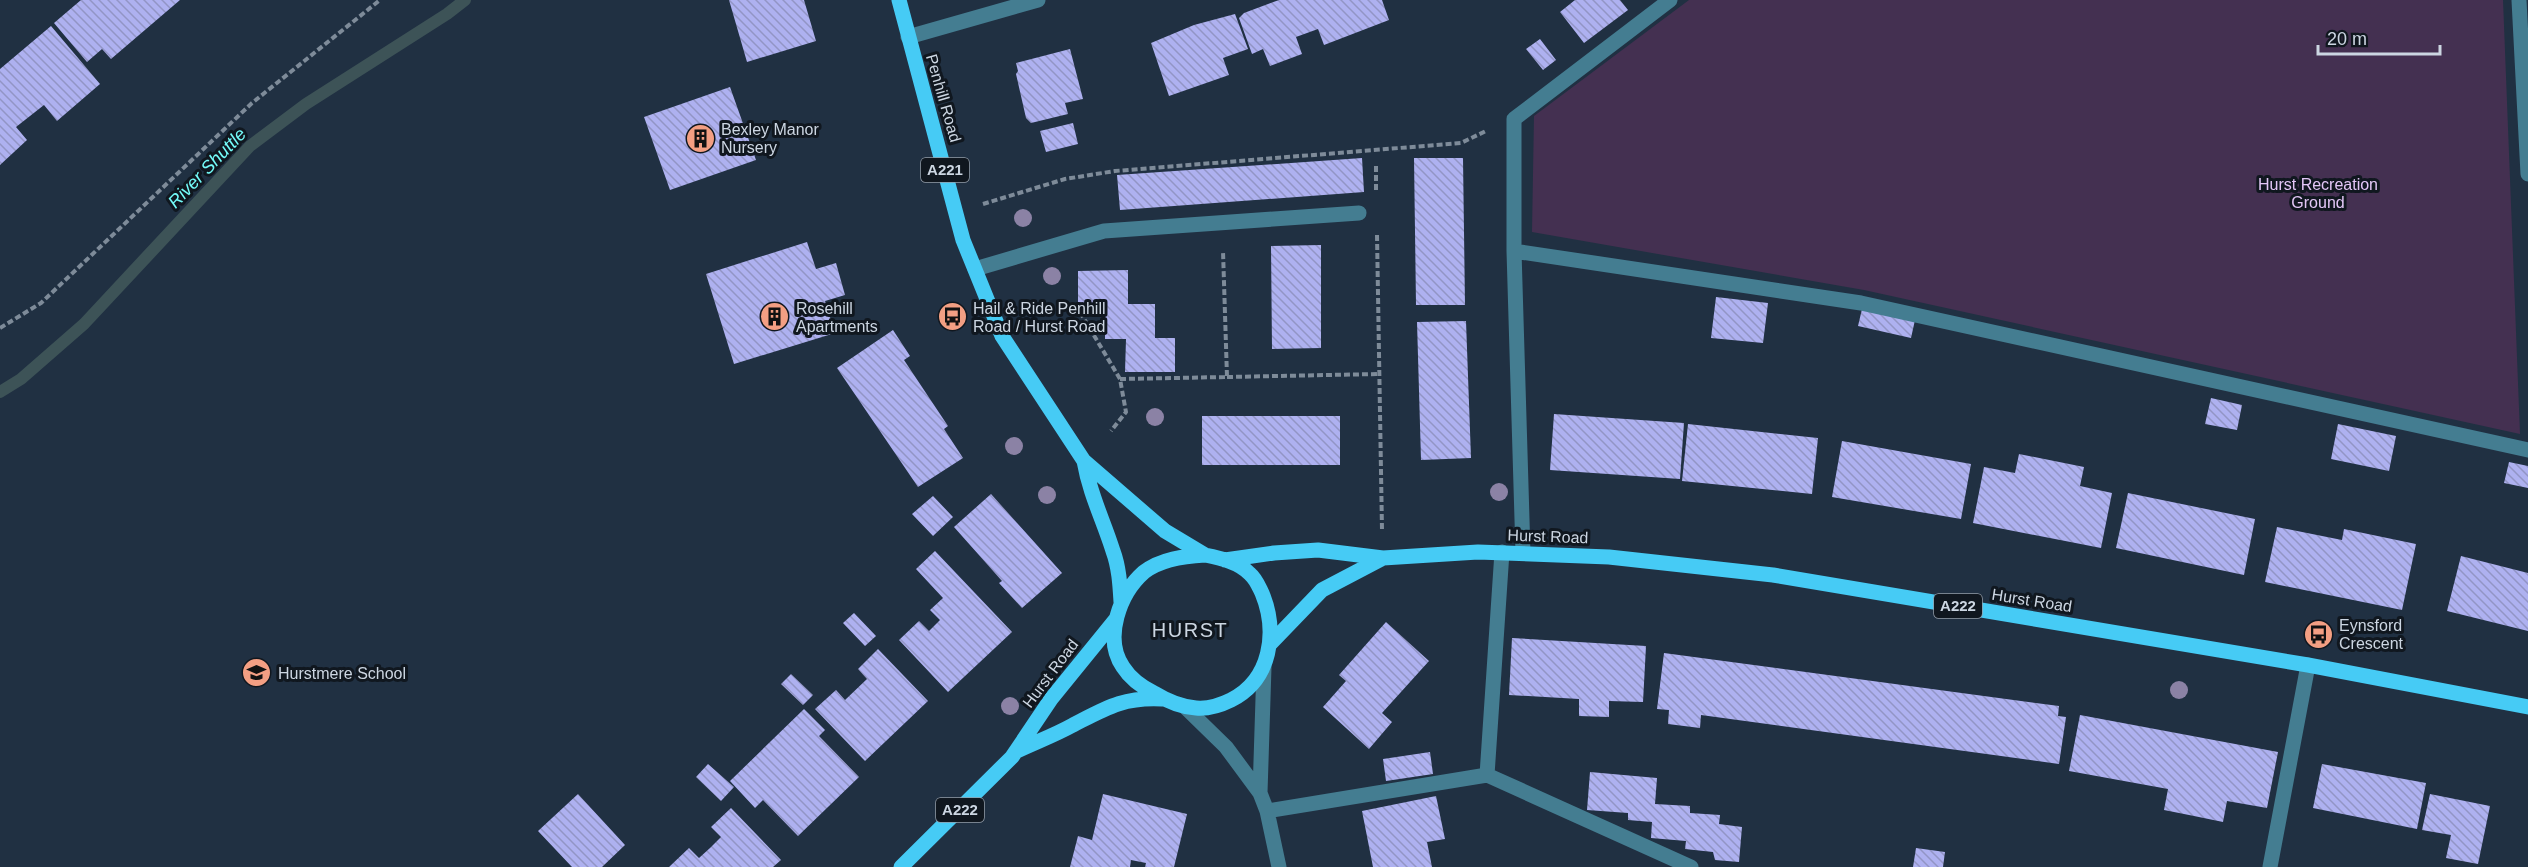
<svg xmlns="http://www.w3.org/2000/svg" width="2528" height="867" viewBox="0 0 2528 867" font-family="Arial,sans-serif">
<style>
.park{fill:#443051}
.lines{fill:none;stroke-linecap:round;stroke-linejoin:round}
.stream{stroke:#3d5357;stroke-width:12}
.building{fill:url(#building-back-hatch)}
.path{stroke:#7e8b99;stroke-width:4;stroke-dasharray:6 3;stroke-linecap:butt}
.minor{stroke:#447d91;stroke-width:15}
.major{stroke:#46cbf5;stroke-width:15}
.tree{fill:#8b82a5}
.labels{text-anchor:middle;stroke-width:6;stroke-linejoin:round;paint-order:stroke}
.shield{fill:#10171f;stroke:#949da8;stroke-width:1.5}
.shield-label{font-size:15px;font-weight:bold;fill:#ccd6e2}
.street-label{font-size:16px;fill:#ccd6e2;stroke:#10171f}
.poi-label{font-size:16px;fill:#ccd6e2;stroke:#10171f;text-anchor:start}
.park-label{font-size:16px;fill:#e2c6f6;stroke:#10171f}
.water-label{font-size:18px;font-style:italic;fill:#74fcfa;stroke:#10171f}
.quarter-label{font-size:20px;letter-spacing:1.5px;fill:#ccd6e2;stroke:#10171f}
</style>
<defs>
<pattern id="building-back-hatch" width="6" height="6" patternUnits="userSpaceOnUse" patternTransform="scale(1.5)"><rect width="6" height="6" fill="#aeb1f0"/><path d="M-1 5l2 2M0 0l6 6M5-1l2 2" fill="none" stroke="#9295c5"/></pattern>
</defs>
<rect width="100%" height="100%" fill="#203042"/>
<path class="park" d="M1689 0H2503L2520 434 1864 290 1532 232 1534 116Z"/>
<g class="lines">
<path class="stream" d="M0 392 21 379 84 324 250 146 306 104 447 14 465 0"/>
</g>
<path class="building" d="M81 0H180L111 59 102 49 87 62 54 23Z
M729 0H804L816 41 747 62Z
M1279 0H1382L1389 20 1324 45 1318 29 1296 37 1302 54 1270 66 1263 49 1252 54 1239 18 1244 13Z
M1575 0H1620L1628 10 1584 43 1560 12Z
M1235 14 1248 49 1223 58 1229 75 1169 96 1151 43 1194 25Z
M51 26 100 84 57 121 44 105 16 127 27 140 0 165V69Z
M1540 39 1556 60 1543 70 1526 49Z
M1070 49 1083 99 1065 103 1068 114 1031 123 1026 118 1016 74 1018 71 1016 63Z
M730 87 756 160 670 190 644 117Z
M1073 123 1078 144 1046 152 1040 131Z
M1362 158 1364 192 1120 210 1117 175Z
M1414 158H1463L1465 305H1416Z
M807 242 816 269 836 263 845 295 825 301 835 333 734 364 706 274Z
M1321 245V348L1272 349 1271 246Z
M1128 270V304H1155V338H1175V372H1125L1126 339H1105V305H1078V271Z
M1716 297 1768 303 1763 343 1711 338Z
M1862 309 1915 320 1911 338 1858 326Z
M1466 321 1471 458 1421 460 1417 322Z
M893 330 910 356 904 360 948 426 944 429 963 458 918 487 837 368Z
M2211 398 2242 405 2237 430 2205 424Z
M1554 414 1684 423 1680 479 1550 470Z
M1202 416H1340V465H1202Z
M1688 424 1818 438 1812 494 1682 481Z
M2338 424 2396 436 2389 471 2331 459Z
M1842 441 1971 464 1961 519 1832 497Z
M2019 454 2084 467 2080 486 2112 493 2101 548 1973 523 1984 467 2015 473Z
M2509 462 2528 466V488L2504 483Z
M2128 493 2255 519 2244 575 2116 548Z
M991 494 1062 573 1022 608 999 583 1002 581 954 527Z
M933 496 953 517 933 536 912 514Z
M2277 527 2342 540 2344 529 2416 544 2402 610 2265 582Z
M935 551 1012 632 948 692 899 640 919 621 929 631 940 620 930 610 943 598 916 569Z
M2461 556 2528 573V631L2447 611Z
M854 613 876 636 865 646 843 623Z
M1386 622 1429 661 1382 713 1392 722 1369 749 1323 707 1346 681 1339 675Z
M1512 638 1646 646 1643 702 1609 701V717L1579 716V699L1509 695Z
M878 649 928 701 865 761 815 709 836 690 845 700 867 679 858 669Z
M1664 653 2059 706 2058 716 2066 717 2059 764 1701 715 1700 728 1668 724 1669 710 1657 709Z
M791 674 813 695 803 705 781 684Z
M804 709 825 730 819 736 859 777 798 836 763 800 755 808 730 781Z
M2080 715 2278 752 2267 808 2227 801 2223 822 2194 816 2164 810 2168 789 2069 771Z
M1430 752 1433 774 1386 781 1383 759Z
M708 764 734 787 721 801 696 777Z
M2322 764 2426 783 2417 829 2313 808Z
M1590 772 1657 778 1655 804 1690 806V813L1720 815 1719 824 1742 827 1739 862 1715 860 1713 852 1685 849 1686 841 1651 838 1652 822 1628 820V813L1587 810Z
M578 794 625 845 602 867H572L538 831Z
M1103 794 1187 814 1174 867H1145L1146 863 1131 860 1130 867H1070L1078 836 1092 840Z
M2430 794 2490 806 2478 864 2446 858 2451 835 2422 830Z
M1436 796 1445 839 1427 842 1432 867H1373L1362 811Z
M731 808 781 860 773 867H669L689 848 699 858 710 848 721 837 711 827Z
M1916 848 1945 852 1943 867H1913Z"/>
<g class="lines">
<path class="path" d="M1376 166V191
M983 204 1065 179 1115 171 1461 143 1486 131
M1377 235 1382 530
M1080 312 1120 379 1126 412 1111 431
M0 328 41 303 252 103 380 0
M1227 377 1379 374
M1120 379 1227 377 1223 251"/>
<path class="minor" d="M2519 0 2528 174
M908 37 1038 0
M1514 251 1861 303 2528 450
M975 269 1104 231 1359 213
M1523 553 1514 251V119L1670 0
M1185 707 1226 747 1260 793 1267 811 1279 867
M1487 775 1502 552
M1260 793 1264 667
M1267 811 1487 775 1691 867
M2270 867 2308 665"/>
<path class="major" d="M899 0 963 240 1002 336 1084 461 1165 531 1205 555
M1084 461C1090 495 1103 519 1113 551 1119 567 1120 585 1121 602
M1205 555C1220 558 1239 562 1250 574 1256 579 1259 587 1262 593 1278 632 1271 680 1231 700 1221 705 1208 709 1196 708 1181 707 1167 701 1154 693 1142 687 1130 678 1123 667 1103 638 1120 593 1144 572 1161 559 1184 556 1205 555Z
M1225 560 1274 553 1318 550 1383 558 1478 552 1609 557 1773 575 2308 665 2528 707
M1269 645 1322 590 1383 558
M1017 751C1036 742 1055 735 1073 725 1106 708 1123 697 1162 699
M901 867 1012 757 1051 699 1116 619"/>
</g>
<g class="tree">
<circle cx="1023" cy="218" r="9"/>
<circle cx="1052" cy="276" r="9"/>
<circle cx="1155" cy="417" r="9"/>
<circle cx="1014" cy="446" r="9"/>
<circle cx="1499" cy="492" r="9"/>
<circle cx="1047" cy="495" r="9"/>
<circle cx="2179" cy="690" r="9"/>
<circle cx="1010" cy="706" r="9"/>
</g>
<defs>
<symbol id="building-disc" viewBox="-11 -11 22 22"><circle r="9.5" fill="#f39f83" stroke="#10171f"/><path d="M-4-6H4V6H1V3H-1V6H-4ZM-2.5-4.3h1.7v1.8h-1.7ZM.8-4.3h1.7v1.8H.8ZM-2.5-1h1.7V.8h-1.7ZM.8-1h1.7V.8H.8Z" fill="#111"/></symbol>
<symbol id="bus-disc" viewBox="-11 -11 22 22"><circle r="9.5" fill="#f39f83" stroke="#10171f"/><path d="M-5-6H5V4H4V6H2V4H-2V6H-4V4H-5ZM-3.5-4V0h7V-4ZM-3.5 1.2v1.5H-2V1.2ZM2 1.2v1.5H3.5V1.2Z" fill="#111"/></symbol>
<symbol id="school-disc" viewBox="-11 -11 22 22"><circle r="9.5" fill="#f39f83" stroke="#10171f"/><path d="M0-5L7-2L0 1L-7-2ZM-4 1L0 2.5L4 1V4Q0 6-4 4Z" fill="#111"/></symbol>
</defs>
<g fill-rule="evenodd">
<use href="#building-disc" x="684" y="122" width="33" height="33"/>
<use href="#building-disc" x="758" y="300" width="33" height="33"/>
<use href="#bus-disc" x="936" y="300" width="33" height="33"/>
<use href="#bus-disc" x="2302" y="618" width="33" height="33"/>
<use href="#school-disc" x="240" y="656" width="33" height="33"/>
</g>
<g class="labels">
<g class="shield">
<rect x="921" y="158" width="48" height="24" rx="4.5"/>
<rect x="1934" y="594" width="48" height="24" rx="4.5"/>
<rect x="936" y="798" width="48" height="24" rx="4.5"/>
</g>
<g class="shield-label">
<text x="945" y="175">A221</text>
<text x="1958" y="611">A222</text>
<text x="960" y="815">A222</text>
</g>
<g class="street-label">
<text transform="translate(944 98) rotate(74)" y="6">Penhill Road</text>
<text transform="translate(1548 536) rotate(2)" y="6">Hurst Road</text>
<text transform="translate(2032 600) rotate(9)" y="6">Hurst Road</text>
<text transform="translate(1050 673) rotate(-53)" y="6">Hurst Road</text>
</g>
<g class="poi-label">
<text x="721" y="135">Bexley Manor<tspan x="721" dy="18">Nursery</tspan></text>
<text x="796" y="314">Rosehill<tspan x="796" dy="18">Apartments</tspan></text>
<text x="973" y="314">Hail &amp; Ride Penhill<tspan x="973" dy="18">Road / Hurst Road</tspan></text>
<text x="2339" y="631">Eynsford<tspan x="2339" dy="18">Crescent</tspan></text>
<text x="278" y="679">Hurstmere School</text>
</g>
<g class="park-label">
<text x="2318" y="190">Hurst Recreation<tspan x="2318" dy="18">Ground</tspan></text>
</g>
<g class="water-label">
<text transform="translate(207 168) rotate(-46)" y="6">River Shuttle</text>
</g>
<g class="quarter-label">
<text x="1190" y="637">HURST</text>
</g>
</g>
<path d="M2318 45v9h122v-9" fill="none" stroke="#ccd6e2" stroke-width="3"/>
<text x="2327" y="45" font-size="18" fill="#ccd6e2" stroke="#10171f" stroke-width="4.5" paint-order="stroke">20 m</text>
</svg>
